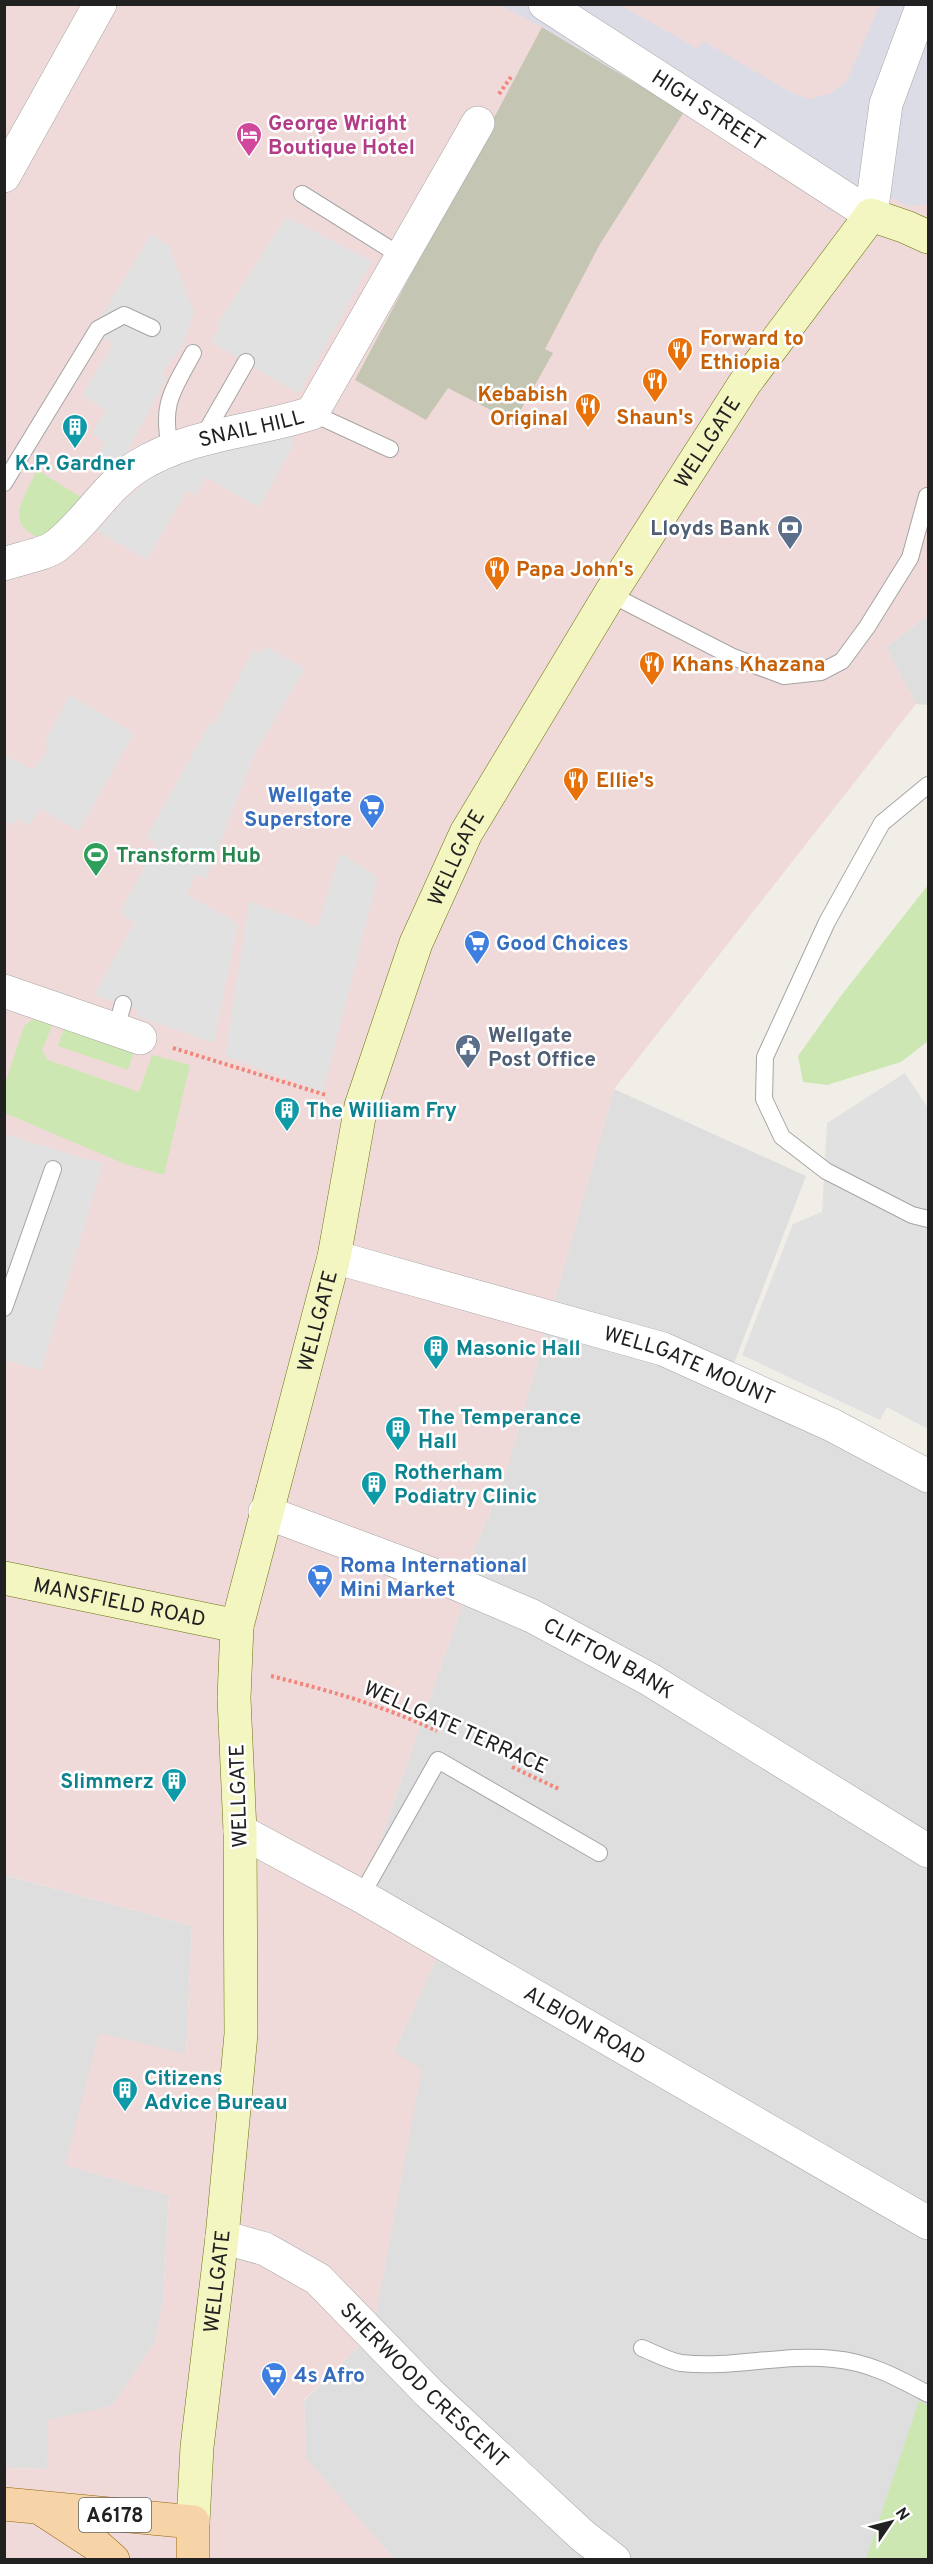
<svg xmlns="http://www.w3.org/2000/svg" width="933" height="2564" viewBox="0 0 933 2564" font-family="Overpass,sans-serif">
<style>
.residential{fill:#dfdede}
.commercial{fill:#f0dad9}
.construction{fill:#c5c5b4}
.grass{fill:#cce7b2}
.parking{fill:#e1e1e1}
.plaza{fill:#dcdce6}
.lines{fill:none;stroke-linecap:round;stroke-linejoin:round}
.lane-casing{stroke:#a5a5a5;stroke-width:18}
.street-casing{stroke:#a5a5a5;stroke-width:34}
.secondary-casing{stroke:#68730d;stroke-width:34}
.primary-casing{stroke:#94660a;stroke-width:34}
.path{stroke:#f18579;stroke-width:4;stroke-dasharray:3 3;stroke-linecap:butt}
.lane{stroke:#fff;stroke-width:16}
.street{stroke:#fff;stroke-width:33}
.secondary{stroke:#f3f6c1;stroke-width:33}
.primary{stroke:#f6d4a8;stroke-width:33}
.labels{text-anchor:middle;stroke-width:5;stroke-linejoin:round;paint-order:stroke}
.shield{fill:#fff;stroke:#646464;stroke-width:1.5}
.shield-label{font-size:20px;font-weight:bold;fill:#212121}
.street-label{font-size:21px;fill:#212121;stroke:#fff}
.hotel-label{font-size:21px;font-weight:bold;fill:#b23c85;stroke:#fff;text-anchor:start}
.food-label{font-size:21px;font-weight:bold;fill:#c56008;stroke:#fff;text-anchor:start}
.culture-label{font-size:21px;font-weight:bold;fill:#0d838f;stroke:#fff;text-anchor:start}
.service-label{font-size:21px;font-weight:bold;fill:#4e5e75;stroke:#fff;text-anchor:end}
.shop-label{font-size:21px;font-weight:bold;fill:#366cbe;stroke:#fff;text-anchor:start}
.leisure-label{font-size:21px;font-weight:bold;fill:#27864d;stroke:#fff;text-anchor:start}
</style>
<rect width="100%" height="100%" fill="#f1eee8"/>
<path class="residential" d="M928 615V705L916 704 886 647Z
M614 1089 806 1176 733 1366 928 1461V2559H394L306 2459 304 2401 372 2334 404 2163 394 2052 443 1944 361 1896 463 1603 473 1553 505 1477Z
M4 1875 192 1926 186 2054 65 2165 169 2195 163 2302 155 2342 112 2407 48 2421V2469L5 2468Z"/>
<path class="commercial" d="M5 5H928V615L886 647 916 704 614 1089 505 1477 473 1553 463 1603 361 1896 443 1944 394 2052 422 2069 372 2334 304 2400 306 2458 394 2559 5 2560V2468L47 2469 48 2420 112 2406 155 2342 163 2302 169 2195 65 2165 99 2033 186 2054 192 1926 5 1875Z"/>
<path class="construction" d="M542 27 684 112 600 244 545 349 553 353 514 422 448 388 426 420 355 380Z"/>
<path class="grass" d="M37 470 89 502 44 539C1 526 24 498 37 470Z
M928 885V1041L901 1062 827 1085 803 1082 798 1056 840 997Z
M40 1014 55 1018 42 1051 48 1060 139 1092 152 1055 190 1065 164 1175 125 1164 5 1113V1084L24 1026Z
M66 1022 136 1045 128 1070 58 1046Z
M919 2401 928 2406V2559H866Z"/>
<path class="parking" d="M286 217 372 261 299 394 211 342 219 328 216 326Z
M151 234 169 246 194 312 182 347 162 373 167 378 117 470 96 458 105 442 92 433 106 410 82 395 113 344 92 332Z
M293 431 292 448 259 508 206 477 196 495 187 491 147 560 97 531 125 500 157 473 180 463Z
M265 646 305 669 256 751 206 879 195 874 187 895 238 923 214 1043 136 1016 138 1010 94 995 134 922 120 912 157 844 146 837 210 723 214 725 253 650 260 654Z
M70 695 134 733 79 831 40 809 29 826 17 819 13 825 5 821V755L33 770 46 753 47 744 45 741Z
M340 853 378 877 323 1092 225 1056 249 901 317 927Z
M905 1073 928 1108V1429L887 1407 880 1420 742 1355 793 1224 822 1212 827 1123Z
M4 1134 103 1164 41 1371 5 1360Z"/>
<path class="plaza" d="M500 5H620L698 49 703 41 794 94 809 99 829 94 846 82 880 5H928V204L909 206 892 198 855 197 828 211 824 202 684 112 542 27Z"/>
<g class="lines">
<defs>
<path id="lane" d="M302 194 401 256
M312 413 390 449
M203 437 246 362
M170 448C161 403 172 392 193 353
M4 483 98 329 124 315 152 328
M610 594 733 657 784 676 821 672 842 661 867 627 910 558 927 496
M928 785 882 823 827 922 765 1057 764 1099 782 1137 826 1171 912 1215 928 1219
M116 1029 123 1004
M4 1308 53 1169
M361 1896 438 1760 599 1853
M642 2348C654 2353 669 2361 681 2363 732 2369 783 2353 834 2359 869 2362 898 2378 928 2394"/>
<g id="street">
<path id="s1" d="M545 4 871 215 886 104 923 4"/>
<path d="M4 176 100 4"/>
<path id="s2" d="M4 564C18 559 46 554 56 546 86 523 105 487 138 466 191 433 254 432 312 413L478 123"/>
<path d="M4 991 140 1038"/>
<path id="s3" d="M334 1257 663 1349 832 1425 928 1476"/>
<path id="s4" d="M265 1512 455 1583 532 1616 649 1679 928 1851"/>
<path id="s5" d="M240 1831 361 1896 928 2223"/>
<path id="s6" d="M222 2237 265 2249 318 2279 429 2393 583 2536 614 2560"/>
</g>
<g id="secondary">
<path id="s7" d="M4 1578 237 1626"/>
<path id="s8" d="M193 2522 197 2447 222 2237 241 2034 240 1831 234 1698 237 1626 334 1257 361 1106 416 943 466 833 610 594 745 383 871 215 906 227 928 237"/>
</g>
<path id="primary" d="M4 2504 193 2522V2560
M43 2510 95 2544 113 2560"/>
</defs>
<use href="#lane" class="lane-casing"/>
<use href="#street" class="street-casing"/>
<use href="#secondary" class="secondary-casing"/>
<use href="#primary" class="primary-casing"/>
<path class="path" d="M499 94 511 77
M173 1048 326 1095
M271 1676C331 1691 381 1705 437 1731
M512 1767 559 1789"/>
<use href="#lane" class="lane"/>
<use href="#street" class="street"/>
<use href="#secondary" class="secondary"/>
<use href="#primary" class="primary"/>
</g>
<defs>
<symbol id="hotel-pin" viewBox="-11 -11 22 30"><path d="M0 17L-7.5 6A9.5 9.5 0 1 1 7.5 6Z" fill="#d1479c" stroke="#fff"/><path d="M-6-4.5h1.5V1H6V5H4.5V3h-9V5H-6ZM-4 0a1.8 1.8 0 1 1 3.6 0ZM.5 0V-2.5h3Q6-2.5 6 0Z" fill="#fff"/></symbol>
<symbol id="restaurant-pin" viewBox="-11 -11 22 30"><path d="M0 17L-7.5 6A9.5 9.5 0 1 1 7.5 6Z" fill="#e8710a" stroke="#fff"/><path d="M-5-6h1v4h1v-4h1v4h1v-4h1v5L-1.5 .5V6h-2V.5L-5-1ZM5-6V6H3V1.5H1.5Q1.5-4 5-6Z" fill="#fff"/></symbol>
<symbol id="building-pin" viewBox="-11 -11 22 30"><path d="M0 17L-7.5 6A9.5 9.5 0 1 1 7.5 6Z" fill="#0f9aa8" stroke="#fff"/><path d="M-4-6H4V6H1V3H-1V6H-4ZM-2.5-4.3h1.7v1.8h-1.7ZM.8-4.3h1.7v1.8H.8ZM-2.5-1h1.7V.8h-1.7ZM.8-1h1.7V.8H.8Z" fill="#fff"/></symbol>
<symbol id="bank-pin" viewBox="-11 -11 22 30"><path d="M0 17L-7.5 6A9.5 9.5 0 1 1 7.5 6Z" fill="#5c6f8a" stroke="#fff"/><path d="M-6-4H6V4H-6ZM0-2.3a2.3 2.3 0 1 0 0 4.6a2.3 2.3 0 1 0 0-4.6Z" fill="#fff"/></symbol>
<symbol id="supermarket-pin" viewBox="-11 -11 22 30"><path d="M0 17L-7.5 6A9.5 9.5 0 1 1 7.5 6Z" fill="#3f7fe0" stroke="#fff"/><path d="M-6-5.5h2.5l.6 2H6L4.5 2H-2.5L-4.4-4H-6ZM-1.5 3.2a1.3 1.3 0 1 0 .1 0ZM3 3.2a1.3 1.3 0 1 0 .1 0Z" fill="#fff"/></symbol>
<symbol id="stadium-pin" viewBox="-11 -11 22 30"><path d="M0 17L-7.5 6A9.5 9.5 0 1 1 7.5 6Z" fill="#2e9e5b" stroke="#fff"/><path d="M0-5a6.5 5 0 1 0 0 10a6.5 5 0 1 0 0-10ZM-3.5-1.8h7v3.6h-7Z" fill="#fff"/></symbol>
<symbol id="civic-pin" viewBox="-11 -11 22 30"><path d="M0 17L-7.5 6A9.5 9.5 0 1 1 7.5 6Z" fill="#5c6f8a" stroke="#fff"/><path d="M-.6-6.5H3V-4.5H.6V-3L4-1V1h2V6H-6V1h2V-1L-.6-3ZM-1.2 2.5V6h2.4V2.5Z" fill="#fff"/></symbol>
</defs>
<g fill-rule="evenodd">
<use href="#hotel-pin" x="234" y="120" width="30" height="40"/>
<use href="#restaurant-pin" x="665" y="335" width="30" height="40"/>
<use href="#restaurant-pin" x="640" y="366" width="30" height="40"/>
<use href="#restaurant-pin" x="573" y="391" width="30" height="40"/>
<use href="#building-pin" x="60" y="412" width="30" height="40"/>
<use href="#bank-pin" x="775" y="513" width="30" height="40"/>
<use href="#restaurant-pin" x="482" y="554" width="30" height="40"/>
<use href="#restaurant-pin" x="637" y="649" width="30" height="40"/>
<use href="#restaurant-pin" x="561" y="765" width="30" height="40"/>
<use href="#supermarket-pin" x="357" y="792" width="30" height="40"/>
<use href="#stadium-pin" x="81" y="840" width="30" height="40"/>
<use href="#supermarket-pin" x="462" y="928" width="30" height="40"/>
<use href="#civic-pin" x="453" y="1032" width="30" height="40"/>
<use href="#building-pin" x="272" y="1095" width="30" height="40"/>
<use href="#building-pin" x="421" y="1333" width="30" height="40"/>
<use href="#building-pin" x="383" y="1414" width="30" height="40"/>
<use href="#building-pin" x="359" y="1469" width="30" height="40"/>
<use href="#supermarket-pin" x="305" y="1562" width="30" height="40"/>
<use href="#building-pin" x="159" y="1766" width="30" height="40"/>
<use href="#building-pin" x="110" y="2075" width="30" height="40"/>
<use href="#supermarket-pin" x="259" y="2360" width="30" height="40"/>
</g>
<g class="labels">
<rect class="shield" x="79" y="2498" width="72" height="34" rx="4.5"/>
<g class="shield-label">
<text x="115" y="2522">A6178</text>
</g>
<g class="street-label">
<text dy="7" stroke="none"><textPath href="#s1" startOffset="195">HIGH STREET</textPath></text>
<text dy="7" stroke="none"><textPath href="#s2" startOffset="290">SNAIL HILL</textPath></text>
<text dy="7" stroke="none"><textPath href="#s8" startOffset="2186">WELLGATE</textPath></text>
<text dy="7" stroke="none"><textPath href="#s8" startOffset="1700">WELLGATE</textPath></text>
<text dy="7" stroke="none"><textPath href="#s8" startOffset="1214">WELLGATE</textPath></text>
<text dy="7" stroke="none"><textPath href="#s3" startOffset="372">WELLGATE MOUNT</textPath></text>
<text dy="7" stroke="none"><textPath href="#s7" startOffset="118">MANSFIELD ROAD</textPath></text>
<text dy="7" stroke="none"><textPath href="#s4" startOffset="374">CLIFTON BANK</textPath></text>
<text transform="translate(456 1727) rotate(24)" y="7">WELLGATE TERRACE</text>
<text transform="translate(238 1796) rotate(-92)" y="7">WELLGATE</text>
<text dy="7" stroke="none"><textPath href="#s5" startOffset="396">ALBION ROAD</textPath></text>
<text dy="7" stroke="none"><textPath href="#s8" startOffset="242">WELLGATE</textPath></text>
<text dy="7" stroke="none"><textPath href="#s6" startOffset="256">SHERWOOD CRESCENT</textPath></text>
</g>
<g class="hotel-label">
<text x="268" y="130">George Wright<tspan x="268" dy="24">Boutique Hotel</tspan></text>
</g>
<g class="food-label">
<text x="700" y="345">Forward to<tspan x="700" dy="24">Ethiopia</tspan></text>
<text x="568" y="401" text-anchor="end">Kebabish<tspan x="568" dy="24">Original</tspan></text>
<text x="655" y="424" text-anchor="middle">Shaun's</text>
<text x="516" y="576">Papa John's</text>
<text x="672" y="671">Khans Khazana</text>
<text x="596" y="787">Ellie's</text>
</g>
<g class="culture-label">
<text x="75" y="470" text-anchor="middle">K.P. Gardner</text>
<text x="306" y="1117">The William Fry</text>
<text x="456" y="1355">Masonic Hall</text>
<text x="418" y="1424">The Temperance<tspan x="418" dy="24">Hall</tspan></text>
<text x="394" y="1479">Rotherham<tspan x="394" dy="24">Podiatry Clinic</tspan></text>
<text x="154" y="1788" text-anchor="end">Slimmerz</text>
<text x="144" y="2085">Citizens<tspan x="144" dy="24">Advice Bureau</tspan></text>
</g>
<g class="service-label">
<text x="770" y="535">Lloyds Bank</text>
<text x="488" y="1042" text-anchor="start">Wellgate<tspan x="488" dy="24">Post Office</tspan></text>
</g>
<g class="shop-label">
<text x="352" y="802" text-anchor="end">Wellgate<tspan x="352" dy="24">Superstore</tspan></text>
<text x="496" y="950">Good Choices</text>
<text x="340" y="1572">Roma International<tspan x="340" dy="24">Mini Market</tspan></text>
<text x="294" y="2382">4s Afro</text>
</g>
<g class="leisure-label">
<text x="116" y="862">Transform Hub</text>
</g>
</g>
<rect width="933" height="2564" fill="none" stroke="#212121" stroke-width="12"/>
<g transform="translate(891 2522) rotate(55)" stroke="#ffffff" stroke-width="4.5" paint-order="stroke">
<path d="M0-4.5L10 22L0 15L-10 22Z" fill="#212121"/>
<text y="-9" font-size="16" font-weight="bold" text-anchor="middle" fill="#212121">N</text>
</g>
</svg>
